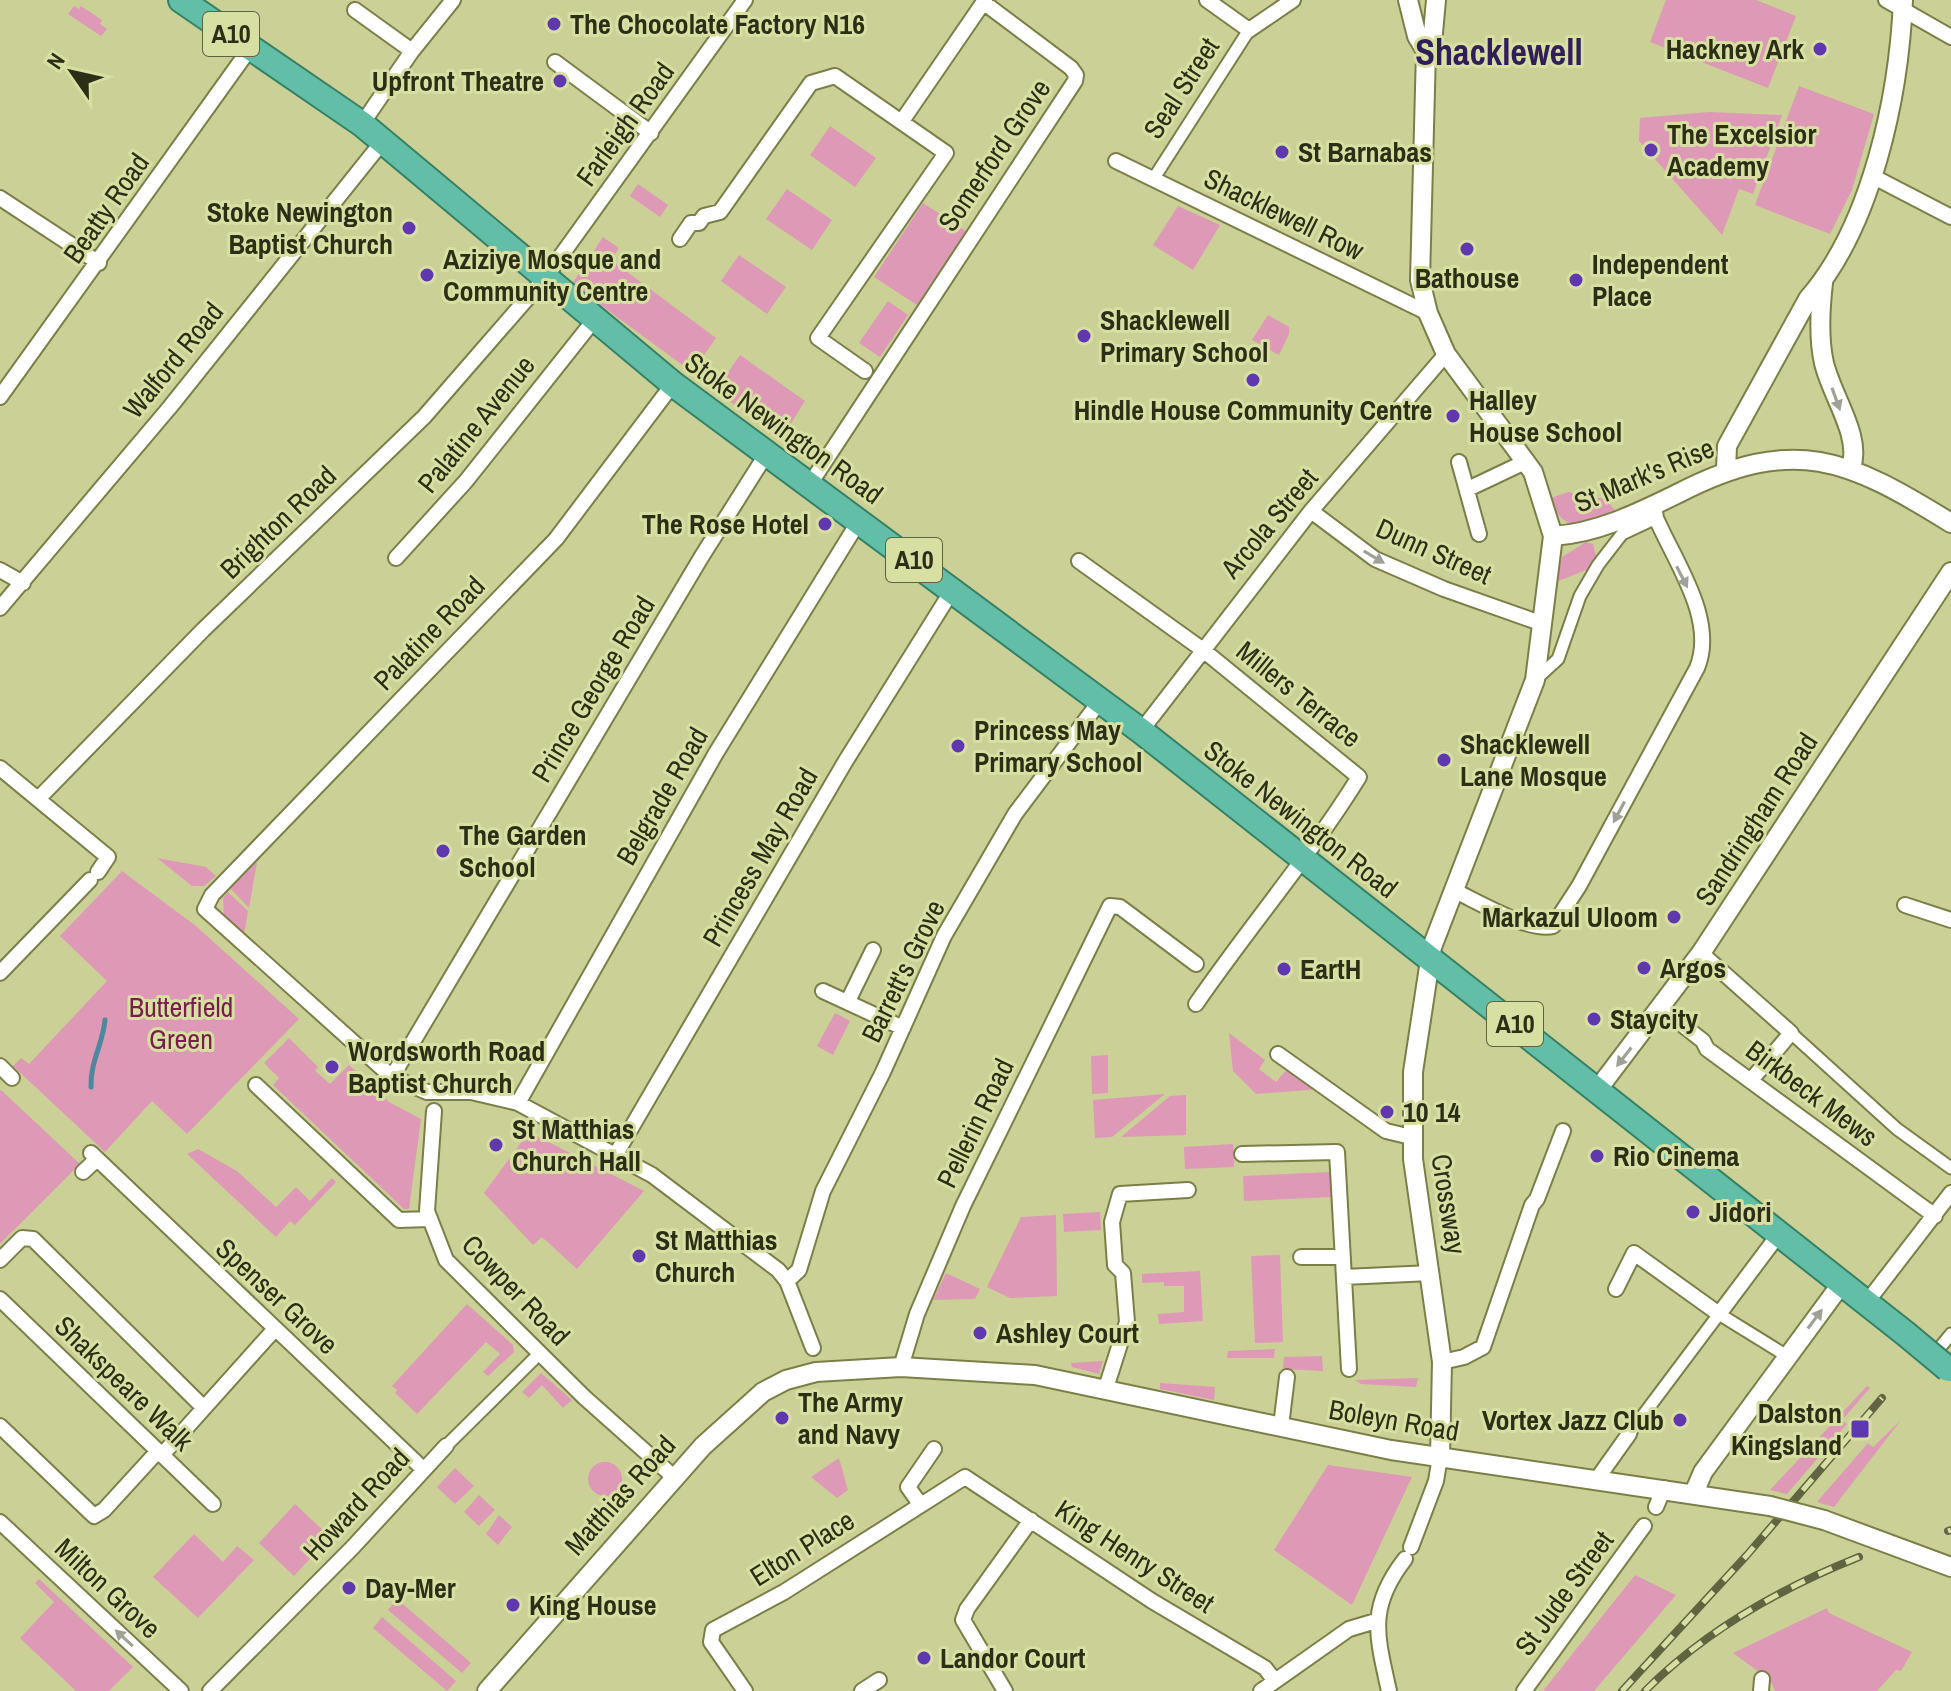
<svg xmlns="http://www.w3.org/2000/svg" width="1951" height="1691" viewBox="0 0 1951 1691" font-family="'Archivo Narrow',sans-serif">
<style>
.green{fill:#dd99b5}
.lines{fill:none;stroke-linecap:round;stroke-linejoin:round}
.stream{stroke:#4c889e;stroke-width:5}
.pedestrian-casing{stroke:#7a7f47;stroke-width:15}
.minor-casing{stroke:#7a7f47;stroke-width:18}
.tertiary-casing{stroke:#7a7f47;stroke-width:22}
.trunk-casing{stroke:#368166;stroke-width:28}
.pedestrian{stroke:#fff;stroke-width:11}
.minor{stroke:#fff;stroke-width:14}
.tertiary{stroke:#fff;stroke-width:18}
.trunk{stroke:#62bea7;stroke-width:24}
.rail-casing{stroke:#616441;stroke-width:8}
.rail{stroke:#d8dfa3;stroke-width:5;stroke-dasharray:15;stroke-linecap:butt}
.tertiary-bridge-casing{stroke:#7a7f47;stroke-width:22;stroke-linecap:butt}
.trunk-bridge-casing{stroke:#368166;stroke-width:28;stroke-linecap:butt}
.tertiary-bridge{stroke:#fff;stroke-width:18}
.trunk-bridge{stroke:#62bea7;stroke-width:24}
.oneway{fill:#a0a196}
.poi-dot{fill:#5f37af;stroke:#d8dfa3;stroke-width:3}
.labels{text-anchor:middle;stroke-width:6;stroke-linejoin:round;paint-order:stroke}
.shield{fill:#d8dfa3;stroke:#606340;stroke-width:2}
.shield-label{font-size:26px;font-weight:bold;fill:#2c2e16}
.poi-label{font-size:28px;font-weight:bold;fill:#2c2e16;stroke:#d8dfa3;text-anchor:start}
.street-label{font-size:28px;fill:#2c2e16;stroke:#d8dfa3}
.park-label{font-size:28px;fill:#791d4d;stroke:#d8dfa3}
.district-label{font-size:36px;font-weight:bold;fill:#2f1e58;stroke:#d8dfa3}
</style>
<rect width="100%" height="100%" fill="#cbd196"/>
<path class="green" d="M1666 0H1756L1796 16 1768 88 1650 42Z
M74 6 79 9 81 6 102 20 100 24 107 29 101 36 68 14Z
M1799 86 1874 114 1852 190 1830 234 1755 205Z
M1709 112 1782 115 1753 194 1739 189 1722 235 1639 141 1640 118Z
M830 126 876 158 855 187 810 155Z
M638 184 668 205 660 217 630 196Z
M787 189 832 220 812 250 766 219Z
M923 203 966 231 917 305 874 277Z
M1178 206 1220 225 1193 270 1153 245Z
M603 237 619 248 611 260 716 338 692 372 572 284Z
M739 255 786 287 767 314 721 281Z
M888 301 908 315 880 357 859 343Z
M1268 315 1289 327V334L1279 355 1252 340Z
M740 355 805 401 782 438 715 391Z
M1568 492 1605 499 1615 510C1586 522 1563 538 1551 498Z
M1586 542 1593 544 1597 560 1591 568 1556 582 1562 557Z
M157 858 206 867 216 876 204 886H192Z
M257 862 249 908 230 888Z
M122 871 196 926 299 1019 187 1134 152 1101 105 1152 13 1066 21 1058 29 1064 107 981 60 936Z
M228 892 248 911 244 936 224 917 223 898Z
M835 1013 850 1021 833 1055 817 1046Z
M1229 1033 1265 1060 1259 1069 1276 1082 1288 1068 1320 1089 1256 1094 1233 1071Z
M289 1038 318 1067 315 1071 330 1084 349 1065 389 1102 421 1119 409 1209H404L273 1085 279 1078 264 1063Z
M1108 1055V1093L1092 1094 1091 1056Z
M1 1090 80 1164 0 1244V1091Z
M1165 1094 1112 1137 1095 1138 1093 1100Z
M1186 1095V1135L1121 1137 1170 1096Z
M529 1132 644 1191 577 1269 542 1237 533 1245 484 1193Z
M1233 1144 1234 1167 1185 1169 1184 1147Z
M198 1149 237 1171 276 1207 296 1187 310 1201 332 1178 336 1182 295 1225 290 1221 276 1237 187 1154Z
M1331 1172 1333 1197 1244 1201 1243 1176Z
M1100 1212 1101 1230 1064 1232 1063 1214Z
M1056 1215 1057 1296 1010 1298 987 1287 1021 1217Z
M1280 1255 1283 1342 1255 1343 1251 1256Z
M1200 1271 1203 1321 1159 1324 1158 1314 1184 1312V1286H1164V1282L1142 1283V1274Z
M946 1273 980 1289 975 1299 933 1300Z
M467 1304 513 1345 514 1352 488 1376 483 1372 500 1354 486 1342 417 1414 395 1393 397 1390 392 1386Z
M1275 1349 1274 1358H1227L1228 1351Z
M1322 1356 1323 1371 1283 1369 1284 1357Z
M1103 1361 1099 1374 1072 1367 1071 1363Z
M541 1373 572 1400 563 1408 542 1385 529 1398 522 1392Z
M1418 1378 1416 1387 1361 1384 1355 1380Z
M1160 1383 1215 1387 1214 1400 1160 1389Z
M1867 1386 1870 1388 1842 1420 1847 1424 1787 1494 1770 1490Z
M1901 1420 1834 1507 1817 1502 1868 1443 1873 1447Z
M839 1458 848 1490 837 1498 811 1477Z
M588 1479a17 17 0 1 1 34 0a17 17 0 1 1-34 0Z
M1328 1465 1412 1477 1352 1605 1274 1550Z
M455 1468 474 1486 455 1504 437 1487Z
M479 1495 495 1510 479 1526 464 1512Z
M295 1504 330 1537 294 1576 259 1543Z
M499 1515 512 1527 498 1545 486 1534Z
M194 1534 223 1562 237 1546 254 1560 198 1618 153 1577Z
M1635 1575 1676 1595 1594 1691H1543Z
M39 1579 133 1667 109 1691H76L20 1638 54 1602 35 1583Z
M397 1599 471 1663 462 1673 388 1610Z
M1827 1608 1829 1613 1912 1652 1901 1671 1896 1670 1877 1691H1775L1770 1680 1733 1653Z
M382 1617 456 1681 447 1691 373 1628Z"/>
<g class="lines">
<path class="stream" d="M91 1087C90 1062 103 1044 105 1020"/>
<defs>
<path id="pedestrian" d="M1154 178 1249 30
M1535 680 1558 659 1580 596 1598 565 1622 534 1656 518
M1791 1033 1897 1129 1951 1168
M1933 1356 1951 1334
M1629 1434 1719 1314 1787 1356
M446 1446 540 1353"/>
<path id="minor" d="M1207 0 1249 30 1293 0
M1886 0 1951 37
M355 10 412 51
M555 62 651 133
M902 121 985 0
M362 124 412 51 453 0
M1116 161 1428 313
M1872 176 1951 217
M0 198 99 263
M680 239 691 223H699L704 216 720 212 811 83 835 76 946 153 818 338 865 371
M673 384 556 539 212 895 205 909 392 1077 427 1092H471L518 1103 652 1175 778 1270 787 1281 813 1348
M0 397 251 47
M1459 462 1479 534
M810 484 1075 81 1076 75 1071 68 983 2
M1468 489 1527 461
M1311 511 1375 559 1444 589 1543 624
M396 558 466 481 594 320
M1079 561 1203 650 1359 777C1310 856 1249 927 1196 1004
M0 570 23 583
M0 608 170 407 383 141
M1141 731 1311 511 1446 354
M0 768 108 857 98 872
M39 798 203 630 424 417 545 278 745 0
M1453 890C1477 901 1528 932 1553 926L1579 886 1697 668C1717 620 1675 562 1656 518L1654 505
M1905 905 1951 920
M1701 953 1791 1033 1752 1079
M0 973 90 880
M823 991 903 1028
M848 1001 873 950
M1661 1008 1703 1041 1707 1049 1935 1216
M1278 1054 1386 1131 1411 1137
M0 1066 12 1078
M392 1077 702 556 767 453
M256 1085 399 1220 429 1219
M518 1103 716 753 859 521
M434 1111 427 1211 446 1260 584 1397 675 1478
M91 1153 423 1469
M616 1154 845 762 953 589
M1242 1154 1337 1152 1349 1369
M83 1172 97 1159
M1301 1257H1343
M0 1260 22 1238 33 1239 204 1408
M1344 1277 1431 1273
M787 1281 799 1270 823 1191 883 1072 944 936 1015 814 1100 701
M1616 1289 1634 1253 1719 1314 1779 1234
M0 1299 213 1504
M1867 1302 1951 1193
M1442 1362 1464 1357 1483 1347 1532 1205 1537 1199 1563 1131
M901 1367 917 1314 963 1206 1110 906 1120 907 1196 964
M1105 1391 1127 1322 1123 1273 1115 1265 1112 1222 1120 1194 1188 1190
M0 1426 94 1516 104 1510 158 1451
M1281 1426 1287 1377
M162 1455 274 1330
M1597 1479 1629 1434
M920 1504 908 1487 934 1449
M1656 1507 1664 1488
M0 1522 181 1691
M1411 1547 1436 1481 1440 1457
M210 1691 353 1547 446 1446
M745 1691 711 1642 713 1630 784 1592 965 1477 1152 1601 1265 1668 1275 1681
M862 1691 879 1680
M1005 1691 963 1620 967 1609 1031 1520
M1261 1691 1349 1629 1376 1621
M1389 1691C1377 1636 1367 1608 1405 1559
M1524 1691 1644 1526
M1761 1691 1762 1679"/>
<path id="tertiary" d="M1408 0 1417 36 1426 51
M1436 0 1433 33 1426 51 1420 280 1428 313 1446 354 1533 472 1553 536 1535 680 1432 947 1413 1072V1159L1442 1362 1440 1457
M1823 283C1820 309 1818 337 1824 363 1832 397 1862 436 1851 468
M1726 469 1727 446 1808 299C1872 225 1899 96 1903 0
M1553 536C1598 533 1638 513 1679 493 1794 434 1848 459 1951 523
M1598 1089 1701 953 1951 572
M1694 1493 1703 1472 1842 1283
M1824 1520 1951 1567
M487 1691 703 1446 763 1392 786 1380 816 1372 901 1367 1035 1375 1391 1450 1770 1506"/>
<path id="trunk" d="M181 0 362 124 673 384 1141 731 1906 1334"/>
</defs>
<use href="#pedestrian" class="pedestrian-casing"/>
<use href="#minor" class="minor-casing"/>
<use href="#tertiary" class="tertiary-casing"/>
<use href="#trunk" class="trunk-casing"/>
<use href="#pedestrian" class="pedestrian"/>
<use href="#minor" class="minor"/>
<use href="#tertiary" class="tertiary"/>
<use href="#trunk" class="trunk"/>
<defs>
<path id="rail" d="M1948 1531 1951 1530
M1622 1691 1747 1555 1882 1398
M1645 1691C1705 1631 1781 1588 1859 1557"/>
</defs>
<use href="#rail" class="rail-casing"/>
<use href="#rail" class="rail"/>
<defs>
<path id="tertiary-bridge" d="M1770 1506 1824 1520"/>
<path id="trunk-bridge" d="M1906 1334 1948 1369"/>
</defs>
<use href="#tertiary-bridge" class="tertiary-bridge-casing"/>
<use href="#trunk-bridge" class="trunk-bridge-casing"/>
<use href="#tertiary-bridge" class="tertiary-bridge"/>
<use href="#trunk-bridge" class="trunk-bridge"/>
</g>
<defs><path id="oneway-solid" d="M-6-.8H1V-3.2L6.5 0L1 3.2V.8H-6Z" transform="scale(2)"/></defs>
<g class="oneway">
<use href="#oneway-solid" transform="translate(1836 399) rotate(70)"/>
<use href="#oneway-solid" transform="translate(1374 557) rotate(31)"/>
<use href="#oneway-solid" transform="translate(1682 577) rotate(63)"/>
<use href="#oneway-solid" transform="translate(1619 812) rotate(118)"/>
<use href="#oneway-solid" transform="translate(1624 1057) rotate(128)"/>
<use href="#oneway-solid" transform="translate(1815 1319) rotate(-53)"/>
<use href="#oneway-solid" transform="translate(124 1638) rotate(-137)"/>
</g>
<g class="poi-dot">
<circle cx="554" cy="24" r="8"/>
<circle cx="1820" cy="49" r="8"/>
<circle cx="560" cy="81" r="8"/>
<circle cx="1651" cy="150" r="8"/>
<circle cx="1282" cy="152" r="8"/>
<circle cx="409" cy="228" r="8"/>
<circle cx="1467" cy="249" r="8"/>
<circle cx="427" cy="275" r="8"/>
<circle cx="1576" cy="280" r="8"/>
<circle cx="1084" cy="336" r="8"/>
<circle cx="1253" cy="380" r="8"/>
<circle cx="1453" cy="416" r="8"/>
<circle cx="825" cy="524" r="8"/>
<circle cx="958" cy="746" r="8"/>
<circle cx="1444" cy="760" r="8"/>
<circle cx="443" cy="851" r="8"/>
<circle cx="1674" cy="917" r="8"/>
<circle cx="1644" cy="968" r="8"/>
<circle cx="1284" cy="969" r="8"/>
<circle cx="1594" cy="1019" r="8"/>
<circle cx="332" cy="1067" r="8"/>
<circle cx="1387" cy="1112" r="8"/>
<circle cx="496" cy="1145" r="8"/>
<circle cx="1597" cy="1156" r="8"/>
<circle cx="1693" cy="1212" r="8"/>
<circle cx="639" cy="1256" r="8"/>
<circle cx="980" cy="1333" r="8"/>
<circle cx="782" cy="1418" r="8"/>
<circle cx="1680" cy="1420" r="8"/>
<rect x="1850" y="1419" width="20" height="20" rx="4"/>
<circle cx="349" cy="1588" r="8"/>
<circle cx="513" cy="1605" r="8"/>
<circle cx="924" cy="1658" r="8"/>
</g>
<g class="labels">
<g class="shield">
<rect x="203" y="12" width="56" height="44" rx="6"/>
<rect x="886" y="538" width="56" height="44" rx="6"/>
<rect x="1487" y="1002" width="56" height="44" rx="6"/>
</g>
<g class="shield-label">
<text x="231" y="43">A10</text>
<text x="914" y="569">A10</text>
<text x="1515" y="1033">A10</text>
</g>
<g class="poi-label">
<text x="570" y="34">The Chocolate Factory N16</text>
<text x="1804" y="59" text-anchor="end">Hackney Ark</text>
<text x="544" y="91" text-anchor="end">Upfront Theatre</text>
<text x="1667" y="144">The Excelsior<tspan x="1667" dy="32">Academy</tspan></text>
<text x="1298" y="162">St Barnabas</text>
<text x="393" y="222" text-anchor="end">Stoke Newington<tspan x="393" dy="32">Baptist Church</tspan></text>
<text x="443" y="269">Aziziye Mosque and<tspan x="443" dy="32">Community Centre</tspan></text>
<text x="1592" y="274">Independent<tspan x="1592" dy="32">Place</tspan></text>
<text x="1467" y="288" text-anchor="middle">Bathouse</text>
<text x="1100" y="330">Shacklewell<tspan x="1100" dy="32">Primary School</tspan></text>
<text x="1469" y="410">Halley<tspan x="1469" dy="32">House School</tspan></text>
<text x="1253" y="420" text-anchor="middle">Hindle House Community Centre</text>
<text x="809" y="534" text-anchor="end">The Rose Hotel</text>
<text x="974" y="740">Princess May<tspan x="974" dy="32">Primary School</tspan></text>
<text x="1460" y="754">Shacklewell<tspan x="1460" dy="32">Lane Mosque</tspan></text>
<text x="459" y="845">The Garden<tspan x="459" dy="32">School</tspan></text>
<text x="1658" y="927" text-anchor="end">Markazul Uloom</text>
<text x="1660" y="978">Argos</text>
<text x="1300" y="979">EartH</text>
<text x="1610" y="1029">Staycity</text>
<text x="348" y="1061">Wordsworth Road<tspan x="348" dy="32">Baptist Church</tspan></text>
<text x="1403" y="1122">10 14</text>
<text x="512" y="1139">St Matthias<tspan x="512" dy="32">Church Hall</tspan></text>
<text x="1613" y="1166">Rio Cinema</text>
<text x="1709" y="1222">Jidori</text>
<text x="655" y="1250">St Matthias<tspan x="655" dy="32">Church</tspan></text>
<text x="996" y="1343">Ashley Court</text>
<text x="798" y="1412">The Army<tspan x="798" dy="32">and Navy</tspan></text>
<text x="1842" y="1423" text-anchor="end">Dalston<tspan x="1842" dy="32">Kingsland</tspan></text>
<text x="1664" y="1430" text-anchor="end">Vortex Jazz Club</text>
<text x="365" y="1598">Day-Mer</text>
<text x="529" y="1615">King House</text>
<text x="940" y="1668">Landor Court</text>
</g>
<g class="street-label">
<text transform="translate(1181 88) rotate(-57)" y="10">Seal Street</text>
<text transform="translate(625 124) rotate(-54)" y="10">Farleigh Road</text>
<text transform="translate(994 155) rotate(-56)" y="10">Somerford Grove</text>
<text transform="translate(106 208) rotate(-55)" y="10">Beatty Road</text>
<text transform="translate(1284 214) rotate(26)" y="10">Shacklewell Row</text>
<text transform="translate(173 360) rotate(-51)" y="10">Walford Road</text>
<text transform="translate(476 424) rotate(-51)" y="10">Palatine Avenue</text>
<text transform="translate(784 428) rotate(36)" y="10">Stoke Newington Road</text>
<text transform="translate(1644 475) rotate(-23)" y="10">St Mark's Rise</text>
<text transform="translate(278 522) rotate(-44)" y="10">Brighton Road</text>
<text transform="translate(1269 523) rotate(-50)" y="10">Arcola Street</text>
<text transform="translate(1434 551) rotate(24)" y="10">Dunn Street</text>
<text transform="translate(429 633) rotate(-46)" y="10">Palatine Road</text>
<text transform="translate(593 689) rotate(-59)" y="10">Prince George Road</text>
<text transform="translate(1299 694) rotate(39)" y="10">Millers Terrace</text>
<text transform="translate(662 796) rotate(-60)" y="10">Belgrade Road</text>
<text transform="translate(1301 819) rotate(38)" y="10">Stoke Newington Road</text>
<text transform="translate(1756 819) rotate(-57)" y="10">Sandringham Road</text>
<text transform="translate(760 857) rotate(-60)" y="10">Princess May Road</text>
<text transform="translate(903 971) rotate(-64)" y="10">Barrett's Grove</text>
<text transform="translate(1812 1093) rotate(37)" y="10">Birkbeck Mews</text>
<text transform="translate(975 1123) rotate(-64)" y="10">Pellerin Road</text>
<text transform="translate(1449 1204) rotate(81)" y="10">Crossway</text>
<text transform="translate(516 1290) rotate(46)" y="10">Cowper Road</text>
<text transform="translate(277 1296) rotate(43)" y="10">Spenser Grove</text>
<text transform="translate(124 1383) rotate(44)" y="10">Shakspeare Walk</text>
<text transform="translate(1394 1420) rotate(10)" y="10">Boleyn Road</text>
<text transform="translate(620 1495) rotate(-48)" y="10">Matthias Road</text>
<text transform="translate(356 1504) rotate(-47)" y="10">Howard Road</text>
<text transform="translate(802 1548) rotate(-32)" y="10">Elton Place</text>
<text transform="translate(1135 1556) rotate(33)" y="10">King Henry Street</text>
<text transform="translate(108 1588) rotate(43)" y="10">Milton Grove</text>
<text transform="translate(1564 1593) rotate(-54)" y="10">St Jude Street</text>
</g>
<g class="park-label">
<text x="181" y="1017">Butterfield<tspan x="181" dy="32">Green</tspan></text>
</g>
<g class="district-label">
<text x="1499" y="65">Shacklewell</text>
</g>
</g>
<g transform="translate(72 72) rotate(304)" stroke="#d8dfa3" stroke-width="6" paint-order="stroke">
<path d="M0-6L14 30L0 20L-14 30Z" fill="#2c2e16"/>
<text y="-12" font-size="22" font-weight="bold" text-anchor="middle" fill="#2c2e16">N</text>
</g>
</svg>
